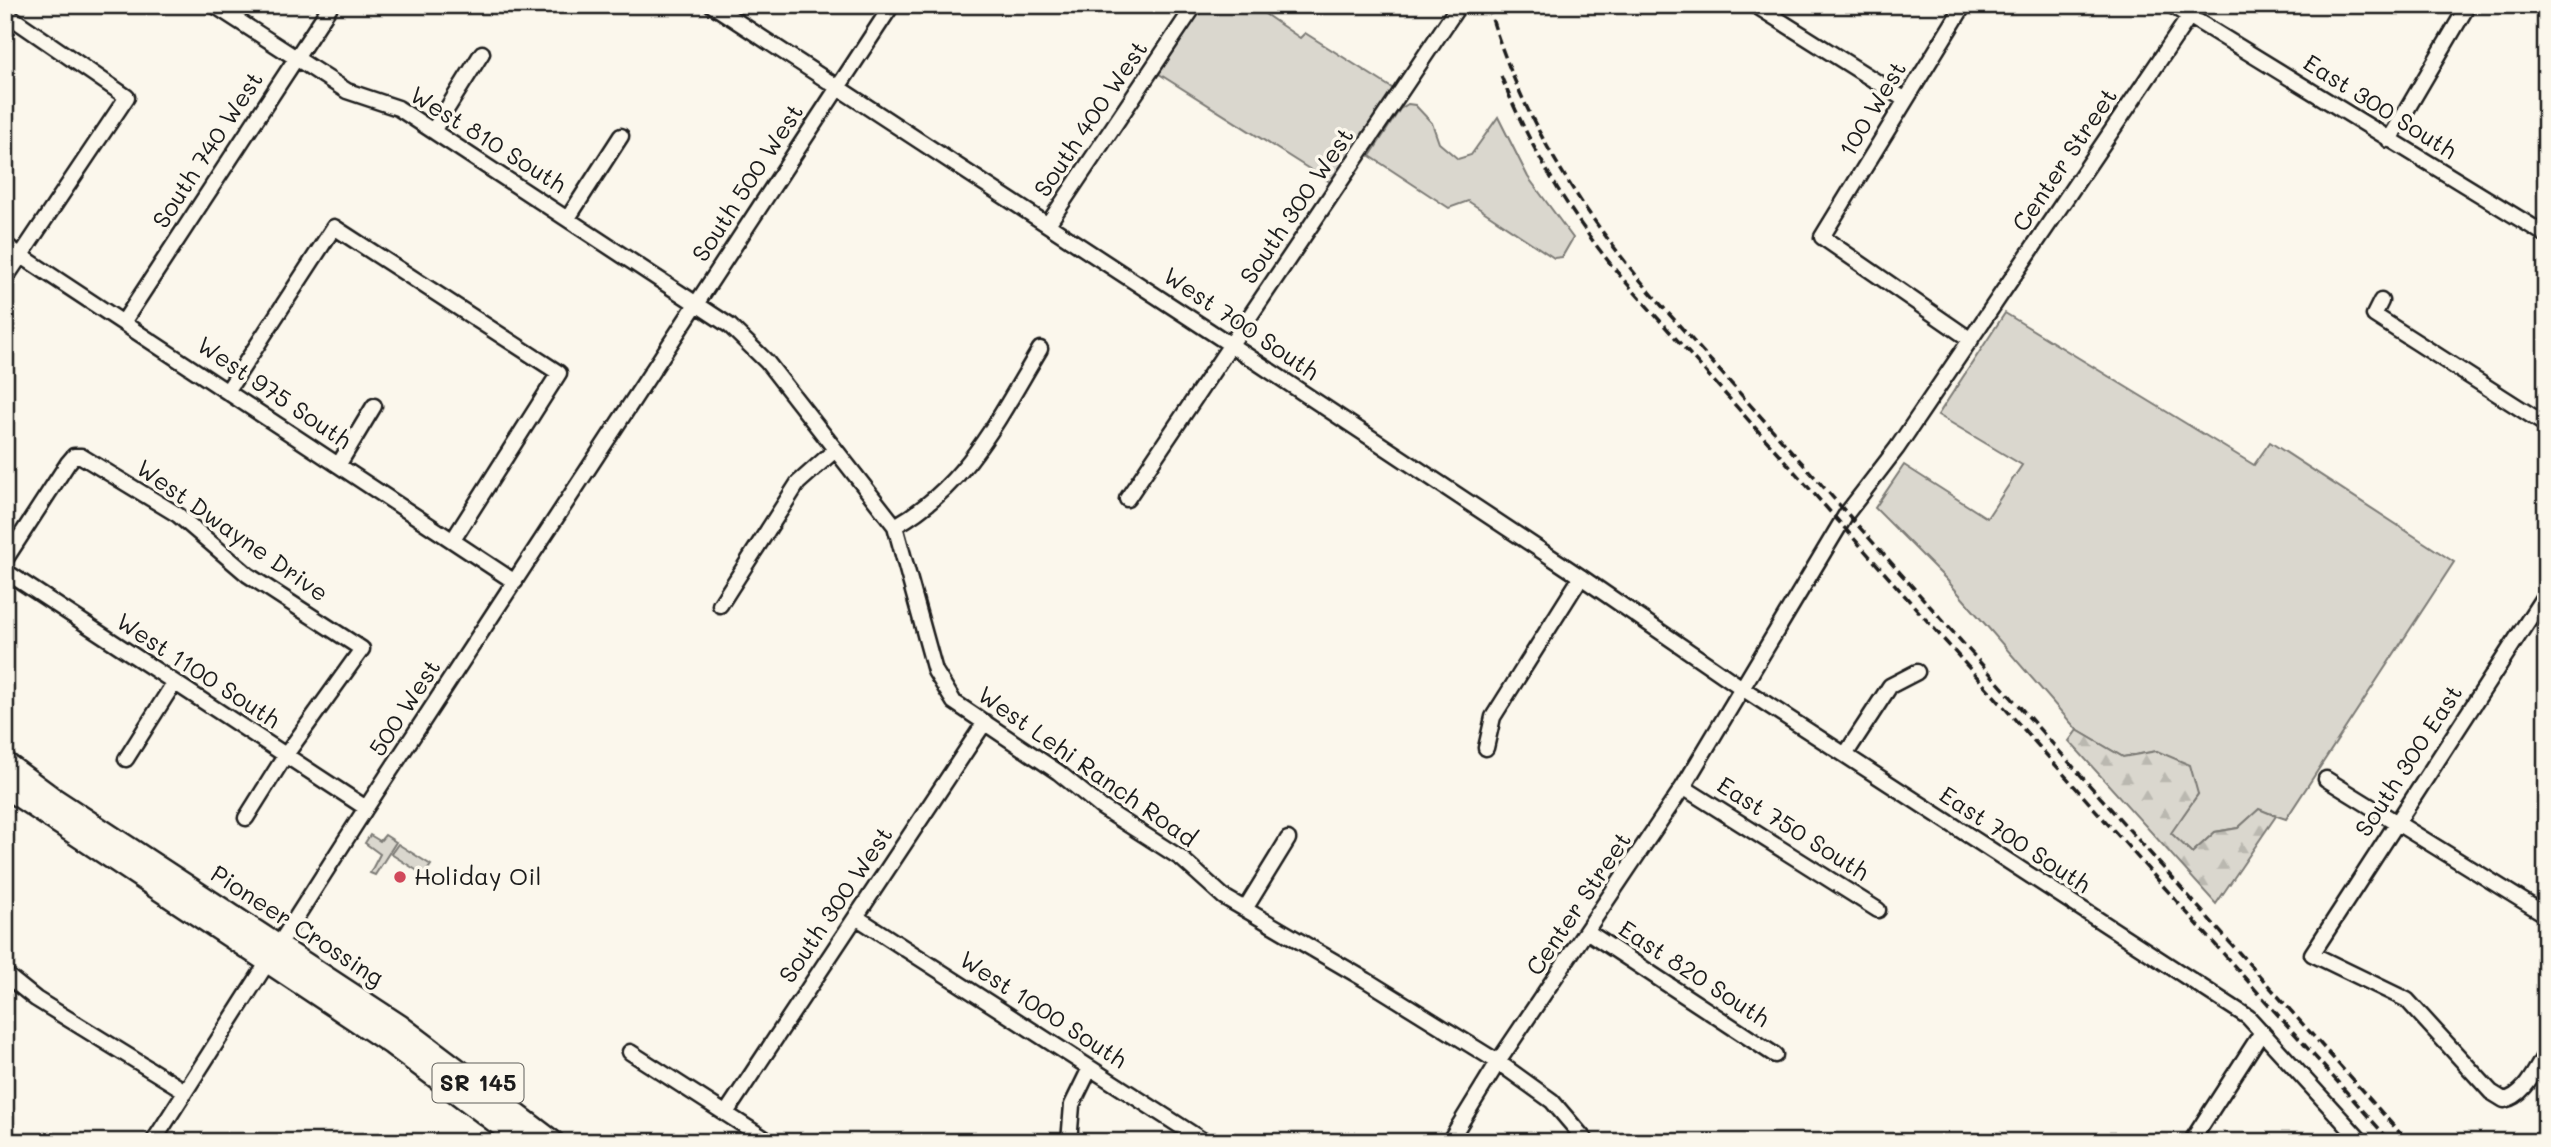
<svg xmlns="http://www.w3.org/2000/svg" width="2551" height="1147" viewBox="0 0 2551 1147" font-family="Mali,sans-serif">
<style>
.green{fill:#dad7ce;stroke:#7b7a75;stroke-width:2}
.forest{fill:url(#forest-firs);stroke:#7b7a75;stroke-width:2}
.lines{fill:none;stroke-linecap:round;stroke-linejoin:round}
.minor-casing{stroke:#1c1c1c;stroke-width:19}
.highway-casing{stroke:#1c1c1c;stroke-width:26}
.minor{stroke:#fbf7ec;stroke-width:14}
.highway{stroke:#fbf7ec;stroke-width:21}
.rail{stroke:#1c1c1c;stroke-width:3.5;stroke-dasharray:10 5;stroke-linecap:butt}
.poi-dot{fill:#d1495b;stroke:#fbf7ec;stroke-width:2.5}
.labels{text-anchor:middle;stroke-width:7;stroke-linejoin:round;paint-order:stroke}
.shield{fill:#fbf7ec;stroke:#5f5e5a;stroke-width:2}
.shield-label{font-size:23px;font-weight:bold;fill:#1c1c1c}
.street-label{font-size:24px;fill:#1c1c1c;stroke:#fbf7ec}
.poi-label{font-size:24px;fill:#1c1c1c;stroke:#fbf7ec;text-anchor:start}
</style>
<defs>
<pattern id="forest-firs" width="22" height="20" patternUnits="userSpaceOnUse" patternTransform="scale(1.75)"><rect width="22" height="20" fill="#dad7ce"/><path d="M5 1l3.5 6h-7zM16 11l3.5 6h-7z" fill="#bab8b0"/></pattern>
</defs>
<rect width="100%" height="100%" fill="#fbf7ec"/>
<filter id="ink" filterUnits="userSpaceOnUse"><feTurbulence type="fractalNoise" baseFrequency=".0143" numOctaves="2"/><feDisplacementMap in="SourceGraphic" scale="14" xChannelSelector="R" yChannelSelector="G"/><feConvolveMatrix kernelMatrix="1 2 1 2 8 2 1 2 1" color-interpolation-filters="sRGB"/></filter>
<g filter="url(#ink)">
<path class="green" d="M1201 5H1252L1300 38 1305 33 1395 90 1333 184 1156 72Z
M1408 104 1415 105 1432 123 1439 143 1458 159 1471 155 1498 117 1528 177 1573 238 1562 257 1554 258 1468 201 1449 208 1370 156 1400 109Z
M2005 313 2254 465 2270 442 2454 562 2286 819 2259 810 2238 828 2215 832 2192 853 2170 833 2198 794 2157 751 2123 757 2077 730 1946 579 1875 508 1904 465 1987 518 2022 465 1938 415Z
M370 835 380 841 385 835 396 842 375 875 370 873 380 854 365 843Z
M398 844 431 865 424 875 391 854Z"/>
<path class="forest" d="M2077 730 2123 757 2157 751 2190 765 2198 794 2171 833 2192 853 2215 832 2238 828 2259 809 2276 816 2216 904 2069 741Z"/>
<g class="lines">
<defs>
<path id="minor" d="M214 5 347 91 398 108 730 326 767 362 895 526 935 671 954 702 1058 772 1101 807 1182 859 1224 897 1366 980 1498 1062 1552 1101 1587 1142
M712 5 1231 345 1581 577 1742 688 2248 1017 2362 1142
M1755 5 1904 99
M1964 5 1822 237 1971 340
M2171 5 2546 235
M5 13 127 97 5 279
M433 131 482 53
M2389 140 2468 5
M568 218 621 136
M1048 224 1195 5
M5 245 515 582
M2381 301 2374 315 2546 425
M124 321 331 5
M228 390 334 227 559 373 453 540
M339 464 374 406
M1127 499 1457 8 1453 5
M895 526C967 486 999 417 1040 349
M5 560 68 463 74 456H81L178 515 248 575 362 649 285 756 246 818
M5 571 366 808
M2546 593 2312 954 2407 1000 2491 1092 2504 1100C2525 1096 2535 1070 2546 1053
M720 605 798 483 835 450
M1486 748 1493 717 1581 577
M1845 755 1890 686 1917 672
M126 759 174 683
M2326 779 2546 915
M1683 787 1878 910
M1245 909 1288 839
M856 917 1205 1142
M1588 932 1775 1055
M5 974 36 999 185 1091
M630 1052 770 1142
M726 1113 985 722
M153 1142 366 808 892 5
M1069 1142 1072 1105 1090 1068
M1449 1142 1498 1062 1683 787 1847 513 1897 448 2197 5
M2191 1142 2262 1032"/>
<path id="highway" d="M5 763 51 797 400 1026 553 1142
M5 787 392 1044 523 1142"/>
</defs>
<use href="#minor" class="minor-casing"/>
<use href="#highway" class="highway-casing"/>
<use href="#minor" class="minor"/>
<use href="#highway" class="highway"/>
<path class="rail" d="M1488 5C1521 121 1584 216 1662 306L2408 1142
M1501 76C1531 150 1571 217 1622 278L2391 1142"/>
</g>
</g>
<circle class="poi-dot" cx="400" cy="877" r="7"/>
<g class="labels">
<rect class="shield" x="432.5" y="1063.5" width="91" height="39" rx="5"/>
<g class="shield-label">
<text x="478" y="1091">SR 145</text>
</g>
<g class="street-label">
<text transform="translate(2380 107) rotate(32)" y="8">East 300 South</text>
<text transform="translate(1873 109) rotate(-59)" y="8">100 West</text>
<text transform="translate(1091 119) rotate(-56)" y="8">South 400 West</text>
<text transform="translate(488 140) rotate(32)" y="8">West 810 South</text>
<text transform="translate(208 150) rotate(-57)" y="8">South 740 West</text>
<text transform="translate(2065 160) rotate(-56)" y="8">Center Street</text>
<text transform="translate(748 183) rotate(-57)" y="8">South 500 West</text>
<text transform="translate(1297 206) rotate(-56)" y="8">South 300 West</text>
<text transform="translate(1241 324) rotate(34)" y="8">West 700 South</text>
<text transform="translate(274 393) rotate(34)" y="8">West 975 South</text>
<text transform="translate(232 531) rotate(35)" y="8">West Dwayne Drive</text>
<text transform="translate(198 671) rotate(33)" y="8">West 1100 South</text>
<text transform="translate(405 708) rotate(-57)" y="8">500 West</text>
<text transform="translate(2409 761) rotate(-57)" y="8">South 300 East</text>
<text transform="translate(1087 767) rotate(35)" y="8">West Lehi Ranch Road</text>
<text transform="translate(1793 829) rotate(32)" y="8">East 750 South</text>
<text transform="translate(2015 840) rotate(33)" y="8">East 700 South</text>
<text transform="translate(1579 904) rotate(-56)" y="8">Center Street</text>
<text transform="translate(836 905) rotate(-56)" y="8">South 300 West</text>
<text transform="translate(297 926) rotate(33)" y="8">Pioneer Crossing</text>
<text transform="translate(1694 974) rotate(33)" y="8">East 820 South</text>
<text transform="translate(1043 1010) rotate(33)" y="8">West 1000 South</text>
</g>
<g class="poi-label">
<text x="414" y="885">Holiday Oil</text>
</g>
</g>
<rect width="2551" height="1147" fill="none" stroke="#fbf7ec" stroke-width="28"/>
<rect x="14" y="14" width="2523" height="1119" fill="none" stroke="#1c1c1c" stroke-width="2.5" filter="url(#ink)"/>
</svg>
